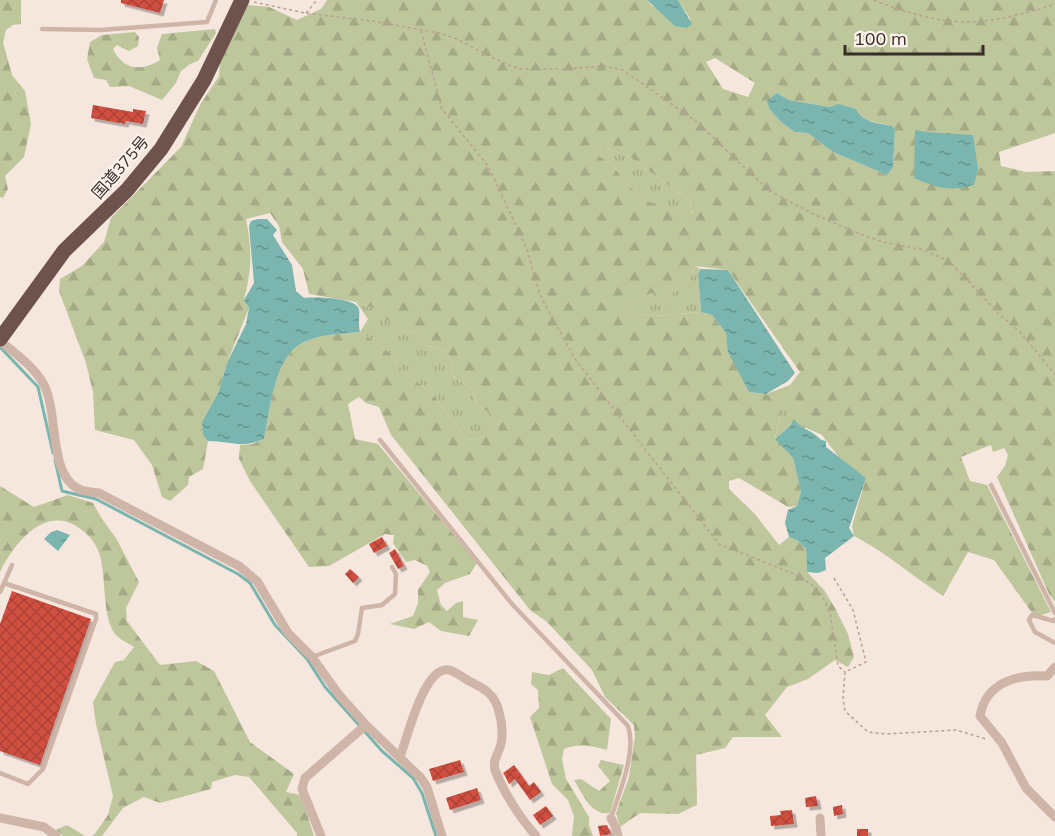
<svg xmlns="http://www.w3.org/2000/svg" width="1055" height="836" viewBox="0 0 1055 836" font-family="Mulish,'Noto Sans JP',sans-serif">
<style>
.grass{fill:url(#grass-tufts)}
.forest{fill:url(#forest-firs);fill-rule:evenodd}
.water{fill:url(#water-ripples)}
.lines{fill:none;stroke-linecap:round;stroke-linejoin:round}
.stream{stroke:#7ab5af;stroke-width:3}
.building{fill:url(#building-cross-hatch);filter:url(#shadow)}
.path{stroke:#bb9e92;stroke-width:1.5;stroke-dasharray:3 3;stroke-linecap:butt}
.service{stroke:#cfb4a8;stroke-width:4.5}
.minor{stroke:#cfb4a8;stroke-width:9}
.trunk{stroke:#6e524c;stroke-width:15}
.labels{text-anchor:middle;stroke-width:4.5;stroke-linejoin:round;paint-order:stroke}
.street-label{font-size:16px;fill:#3b2c29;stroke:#fcf2eb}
</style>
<defs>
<pattern id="grass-tufts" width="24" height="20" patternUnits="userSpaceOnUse" patternTransform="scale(1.5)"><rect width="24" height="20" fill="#bec69c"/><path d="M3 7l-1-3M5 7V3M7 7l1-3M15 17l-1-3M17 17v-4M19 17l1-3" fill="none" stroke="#a4aa86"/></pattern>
<pattern id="forest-firs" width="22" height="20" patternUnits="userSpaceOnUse" patternTransform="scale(1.5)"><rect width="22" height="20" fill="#bec69c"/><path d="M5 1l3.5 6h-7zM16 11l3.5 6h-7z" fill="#a4aa86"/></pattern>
<pattern id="water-ripples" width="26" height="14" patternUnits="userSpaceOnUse" patternTransform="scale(1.5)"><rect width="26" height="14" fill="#7ab5af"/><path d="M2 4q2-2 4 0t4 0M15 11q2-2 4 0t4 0" fill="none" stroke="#65938e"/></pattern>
<pattern id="building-cross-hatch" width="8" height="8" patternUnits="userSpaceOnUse" patternTransform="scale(1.5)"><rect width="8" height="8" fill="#d14f40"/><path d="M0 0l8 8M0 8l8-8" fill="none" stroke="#ab4236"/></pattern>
<filter id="shadow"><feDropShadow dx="3.5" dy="3.5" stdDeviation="0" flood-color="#0004"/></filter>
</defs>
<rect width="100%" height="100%" fill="#f5e7de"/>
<path class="grass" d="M605 144 609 149 627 155 690 201 692 217 641 199 609 162 592 153 596 146Z
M695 266 701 269 698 274 701 312 653 316 624 312 634 300 652 293 665 305 675 290 688 282Z
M356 302 375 309 399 331 416 333 427 346 447 350 455 378 471 387 476 403 502 422 498 430 475 440 466 439 432 393 401 370 390 353 360 332 368 319Z
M790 385 798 405 809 414 804 430 798 424 790 426 775 439 783 403 766 394Z"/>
<path class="forest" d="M0 0H21V24L13 25 6 30 3 42 12 75 25 91 31 124 24 157 5 176 8 189 3 198 0 197Z
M327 0H647L652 6 691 20 678 0H1055V133L999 152 1001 166 1026 172 1055 171V602L1049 594 997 477 1005 466 1008 455 1004 448 993 452 991 445 961 457 970 481 987 485 1051 612 1035 617 994 560 968 552 943 596C913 577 886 552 854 536L852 526 866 478 841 460 822 435 804 427 808 414 798 405 790 385 800 372 728 270 695 266 688 282 675 290 665 306 652 293 634 300 625 312 653 316 701 312 712 315 726 333 729 352 749 392 766 394 783 403 775 438 793 458 801 490 797 506 788 507 739 478 729 481V489L755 514 779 545 789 537 798 541 806 549 807 572 824 590 835 608 848 634 854 657 848 667 835 660 808 679 787 687 765 715 782 737H733L725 748 696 755 697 805 678 814 640 813 620 827 616 813 629 777 635 736 634 725 605 697 592 670 547 622 530 610 391 435 379 407 366 403 359 397 348 404 355 439 378 444 477 563 470 574 445 583 437 590 441 605 447 611 456 603 463 601V617L478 620 469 636 441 631 429 622 414 629 390 624 413 616 418 603V590L430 572 427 566 415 560 406 562 393 543 394 535 385 534 329 566 309 567 250 481 239 459 240 445 253 444 264 439C270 410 274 355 304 342 322 334 341 334 360 332L390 353 401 370 432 393 466 439 475 440 498 430 501 422 476 403 471 387 455 378 447 350 427 346 416 333 399 331 375 309 356 302 309 294 303 269 282 242 279 226 270 213 246 219C252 249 252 270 244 300L249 308 227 363 219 391 202 422 203 435 208 441 203 469 189 477 188 485 170 501 162 497 152 465 134 440 95 430 93 392 86 363 59 291 60 279 82 266 104 242 111 218 181 147 200 105 219 76 220 62 248 5 269 7 297 20 321 9ZM715 58 755 83 748 97 723 89 706 62ZM777 93 789 100 830 107 859 115 866 120 892 126 895 130 893 167 887 175 833 152 808 133 795 132 782 123 770 110ZM605 144 609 149 627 155 690 201 692 216 641 199 609 162 593 153 596 146Z
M215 29 216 33 198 61 190 64 181 71 176 83 162 100 129 86 110 87 106 80 94 78 87 59 90 42 102 35 135 32 139 37 138 46 129 51 117 45 113 49C123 70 141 72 160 60L157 48 162 34Z
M0 486 34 507 68 495 93 503 102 519 116 538 139 582 126 608 127 621 160 665 196 661 214 671 250 742 294 774 286 792 301 795 314 836H297V833L249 777 235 775 212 782 211 789 160 803 144 797 123 808 102 836H92L94 835 108 815 113 796 96 724 93 702 115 662 124 660 134 647C128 643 119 639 115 634 101 614 107 575 99 553 96 542 85 531 76 526 43 506 13 545 0 572Z
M563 668 611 719 607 750C591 746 580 743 564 749L562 759 566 779 589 817V825L593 836H572L574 816 568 800 552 784 530 717 539 708 538 690 531 684 532 672 549 675Z
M601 760 624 765 610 813C591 816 583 794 574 780L581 779 599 791 610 781 598 766Z
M67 825 85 836H63L56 830Z"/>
<path class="water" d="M647 0H678L692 24 687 28 675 26Z
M777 93 789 100 830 107 838 104 856 109C862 123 879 123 892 126L895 130 893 167 887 175 833 152 808 133 795 132 782 123 770 110 767 101Z
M915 130C935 134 953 133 973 135L978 169 974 185C947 192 939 188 914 178Z
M258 219H267L277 230 273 235 292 265 296 291 304 298C315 297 355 297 359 309 360 314 358 324 360 332 341 334 322 334 304 342 274 355 270 411 264 439 242 449 230 441 208 441L203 435 202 422 219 391 227 363 246 324 249 308 244 300 254 283 249 226 251 221Z
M701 269 728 270 795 373 788 381 766 394 749 392 728 352 726 333 712 315 701 312 698 274Z
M794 419C802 430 805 427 814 434 819 437 819 440 826 441V447L866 478 849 528 854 536 825 558 826 570 818 573 807 572 806 549 798 541 789 537 785 523 788 510 797 506 801 491 793 458 775 439 790 426Z
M57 530 70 535 58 551 44 539 50 533Z"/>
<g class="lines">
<path class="stream" d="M1 348 38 387 53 453
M55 460 62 491 96 499 238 574 250 583 275 625 307 659 325 687 382 751 413 778 422 793 436 836"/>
</g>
<path class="building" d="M121 0H164L160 13 121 3Z
M93 105 133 112V109L146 111 143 124 126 121 125 124 91 118Z
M382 537 387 546 374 553 369 544Z
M395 549 404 566 398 569 389 553Z
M350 569 359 577 353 583 345 574Z
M12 591 91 619 40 765 0 751V624Z
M460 760 464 772 433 781 429 769Z
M514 765 529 786 534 782 541 792 530 800 515 779 509 784 505 776 503 773Z
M477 788 481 800 450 810 446 798Z
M816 796 818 806 806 807 805 798Z
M842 805 843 814 834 816 833 807Z
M546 806 553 816 540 825 533 815Z
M792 810 794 824 771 826 770 816 781 815 780 811Z
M607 825 611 834 600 836 598 826Z
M857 829H868V836H857Z"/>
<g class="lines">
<path class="path" d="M874 0C903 12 937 22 969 22 993 22 1032 12 1055 4
M254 2 305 13 372 21 439 33 457 39 503 63 520 69H563L605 66 623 70 697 122 768 190 813 214 860 234 883 242 924 250 950 262 997 312 1020 332 1055 374
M306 13 317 0
M421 31 442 109 488 166 527 249 540 295 575 359 719 544 799 576 817 589 825 601 830 613 838 666 845 672
M834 578 853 610 866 662 845 672 843 699 845 711 868 732 886 734 956 730 986 739"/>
<path class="service" d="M42 29 101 30 207 22 216 0
M380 440 512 604 628 726C637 752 619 793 611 818
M991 485 1055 613
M0 592 12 565
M1055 619 1054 621 1032 615 1029 620 1035 632 1055 643
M312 657 355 641 358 634 362 608 382 605 395 594 396 574 392 567
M0 773 28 784 43 769 96 619V614L4 583"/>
<path class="minor" d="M0 341C15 353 33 366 43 383 59 411 48 472 77 488 83 492 92 492 99 493L239 566 257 581 288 633 312 657 340 696 366 725 421 778 427 787 442 836
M1055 667 1047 676C1017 674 986 682 980 716L1002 743 1026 788 1055 817
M400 757C407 739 424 665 449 670 455 671 463 678 469 681 485 689 495 694 499 712 502 722 503 734 501 744 499 753 492 760 495 770 504 793 520 818 536 836
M0 818 44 827 56 836
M611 818 616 828 618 836
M820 818 821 836
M321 836 302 789 305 778 366 725"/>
<path class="trunk" d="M0 339 64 251 127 190 161 149 204 80 242 0"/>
</g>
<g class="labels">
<g class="street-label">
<text transform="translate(120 167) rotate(-49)" y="6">国道375号</text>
</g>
</g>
<path d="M845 45v9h138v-9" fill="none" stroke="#3b2c29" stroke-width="3"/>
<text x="854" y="45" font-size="18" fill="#3b2c29" stroke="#fcf2eb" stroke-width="4.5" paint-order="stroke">100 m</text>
</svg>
